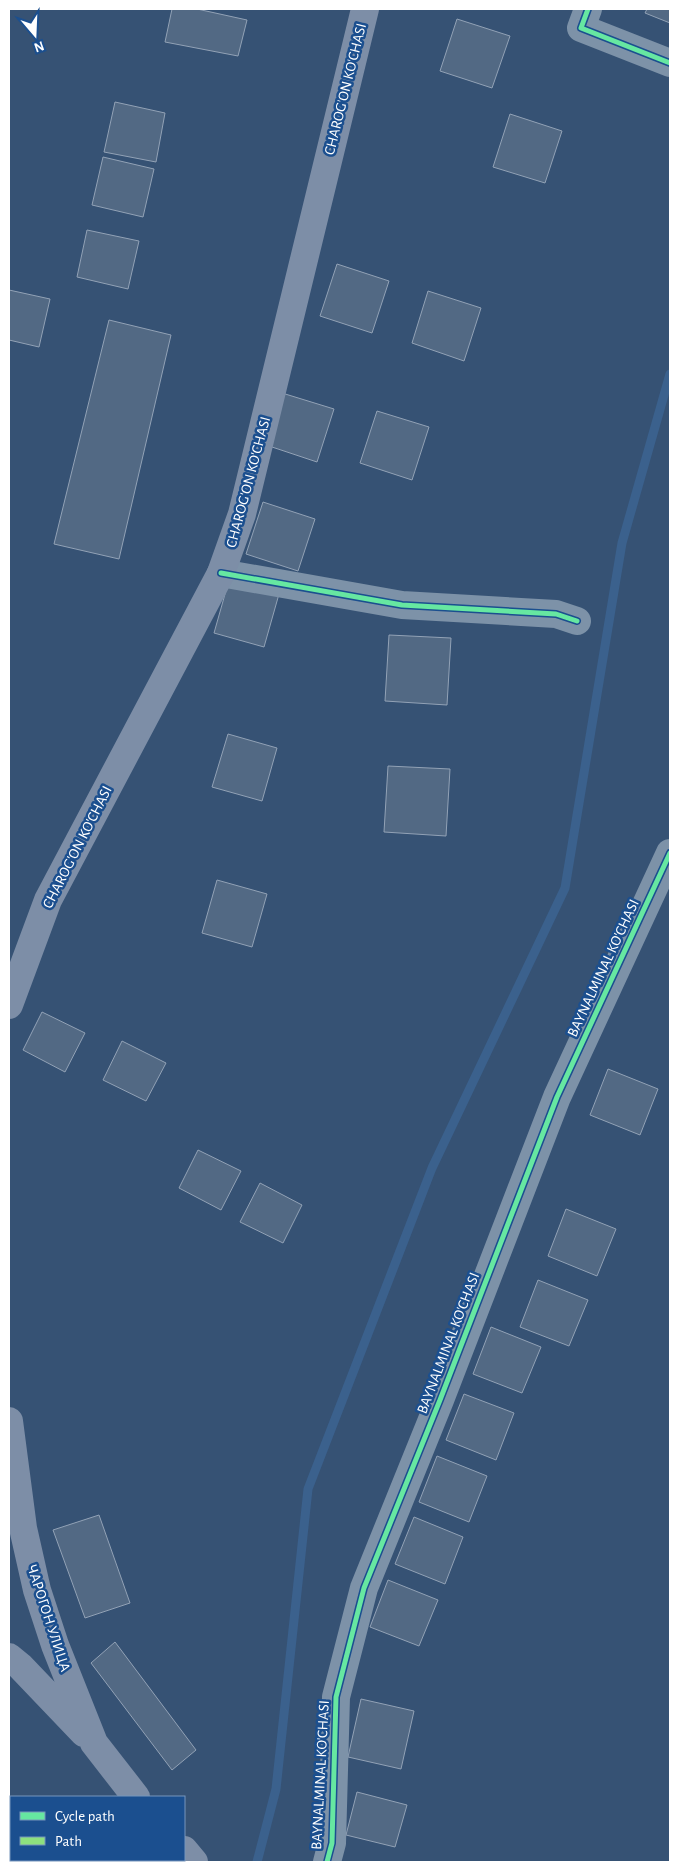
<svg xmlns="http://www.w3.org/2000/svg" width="679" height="1871" viewBox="0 0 679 1871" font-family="'Alegreya Sans',sans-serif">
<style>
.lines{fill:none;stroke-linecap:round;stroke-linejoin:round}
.stream{stroke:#3b618d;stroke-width:9}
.building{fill:#526984;stroke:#92a2b6}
.minor{stroke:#7d92a8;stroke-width:28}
.major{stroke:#7d8ea7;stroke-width:28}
.quiet{stroke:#8de07e;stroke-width:4;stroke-dasharray:8 4;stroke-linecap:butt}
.cycleway-casing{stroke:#1b4f8f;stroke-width:8}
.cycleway{stroke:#66e7a1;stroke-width:5}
.labels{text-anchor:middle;stroke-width:5;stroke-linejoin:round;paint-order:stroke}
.street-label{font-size:15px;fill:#fff;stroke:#1b4f8f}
</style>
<rect width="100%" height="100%" fill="#365274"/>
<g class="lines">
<path class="stream" d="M257 1862 276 1789 308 1489 432 1168 565 888 622 543 670 374"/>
</g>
<path class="building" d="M172 9H197L247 20 238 56 165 42Z
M647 9H670V23L645 13Z
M457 19 510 36 492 88 440 71Z
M115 102 165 113 156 162 104 152Z
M510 114 562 131 545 183 493 167Z
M103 157 154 169 143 217 92 205Z
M87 230 139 241 128 289 77 277Z
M337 264 389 281 372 333 320 316Z
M9 290 50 299 39 347 9 340Z
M428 291 481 308 464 361 412 343Z
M109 320 171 335 119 559 54 544Z
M282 393 334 409 317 462 266 445Z
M377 411 429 427 412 480 360 463Z
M263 502 315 519 298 571 246 554Z
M229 580 279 594 264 647 214 633Z
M389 635 451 638 447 705 385 701Z
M228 734 277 748 262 801 212 787Z
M388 766 450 769 446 836 384 832Z
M217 880 267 894 252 947 202 933Z
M42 1012 85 1033 65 1072 23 1050Z
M122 1041 166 1063 146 1101 103 1080Z
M608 1069 658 1089 640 1135 590 1115Z
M198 1150 241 1171 221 1210 179 1188Z
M260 1183 302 1205 283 1243 240 1222Z
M566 1209 616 1229 597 1276 548 1256Z
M538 1280 588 1300 569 1346 520 1327Z
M491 1327 541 1347 522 1393 473 1374Z
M464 1394 514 1413 496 1460 446 1440Z
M437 1456 487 1476 469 1522 419 1502Z
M99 1515 130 1603 85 1618 53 1530Z
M414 1517 463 1537 445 1584 395 1564Z
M388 1580 438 1600 419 1646 370 1627Z
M115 1642 196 1750 172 1770 91 1663Z
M361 1699 414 1711 401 1769 348 1757Z
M357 1792 407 1805 395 1847 346 1835Z"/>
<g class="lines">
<path class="minor" d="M588 9 581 28 670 63
M221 573 402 605 556 614 577 621
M136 1862 137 1860
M327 1862 332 1843 336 1697 364 1588 440 1400 557 1097 670 853"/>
<path class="major" d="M9 1005 48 900 221 573 242 514 365 9
M9 1421 23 1528 37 1590 55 1645 94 1743 136 1797
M9 1657 20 1666 84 1733
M184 1850 194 1862"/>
<path class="quiet" d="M136 1862 137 1860"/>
<defs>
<path id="cycleway" d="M588 9 581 28 670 63
M221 573 402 605 556 614 577 621
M327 1862 332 1843 336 1697 364 1588 440 1400 557 1097 670 853"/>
</defs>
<use href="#cycleway" class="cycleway-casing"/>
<use href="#cycleway" class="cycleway"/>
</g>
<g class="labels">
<g class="street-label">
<text transform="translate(345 89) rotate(-76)" y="5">CHAROG'ON KO'CHASI</text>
<text transform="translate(248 482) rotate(-75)" y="5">CHAROG'ON KO'CHASI</text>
<text transform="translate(77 847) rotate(-63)" y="5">CHAROG'ON KO'CHASI</text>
<text transform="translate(603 968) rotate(-65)" y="5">BAYNALMINAL KO'CHASI</text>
<text transform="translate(448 1343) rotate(-69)" y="5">BAYNALMINAL KO'CHASI</text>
<text transform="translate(49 1618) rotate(72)" y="5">ЧАРОГОН УЛИЦА</text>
<text transform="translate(320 1775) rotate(-87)" y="5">BAYNALMINAL KO'CHASI</text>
</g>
</g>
<rect width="679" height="1871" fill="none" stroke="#ffffff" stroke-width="20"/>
<rect x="10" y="1796" width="175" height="65" fill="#1b4f8f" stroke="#7695bc"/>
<rect x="20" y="1812" width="25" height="8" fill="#66e7a1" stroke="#7695bc"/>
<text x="55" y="1821" font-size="15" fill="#ffffff">Cycle path</text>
<rect x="20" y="1837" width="25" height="8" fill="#8de07e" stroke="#7695bc"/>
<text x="55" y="1846" font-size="15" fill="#ffffff">Path</text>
<g transform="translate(35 35) rotate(161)" stroke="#1b4f8f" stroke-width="4" paint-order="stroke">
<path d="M0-4L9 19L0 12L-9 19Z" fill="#ffffff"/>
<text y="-8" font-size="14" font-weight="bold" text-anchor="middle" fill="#ffffff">N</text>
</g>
</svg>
